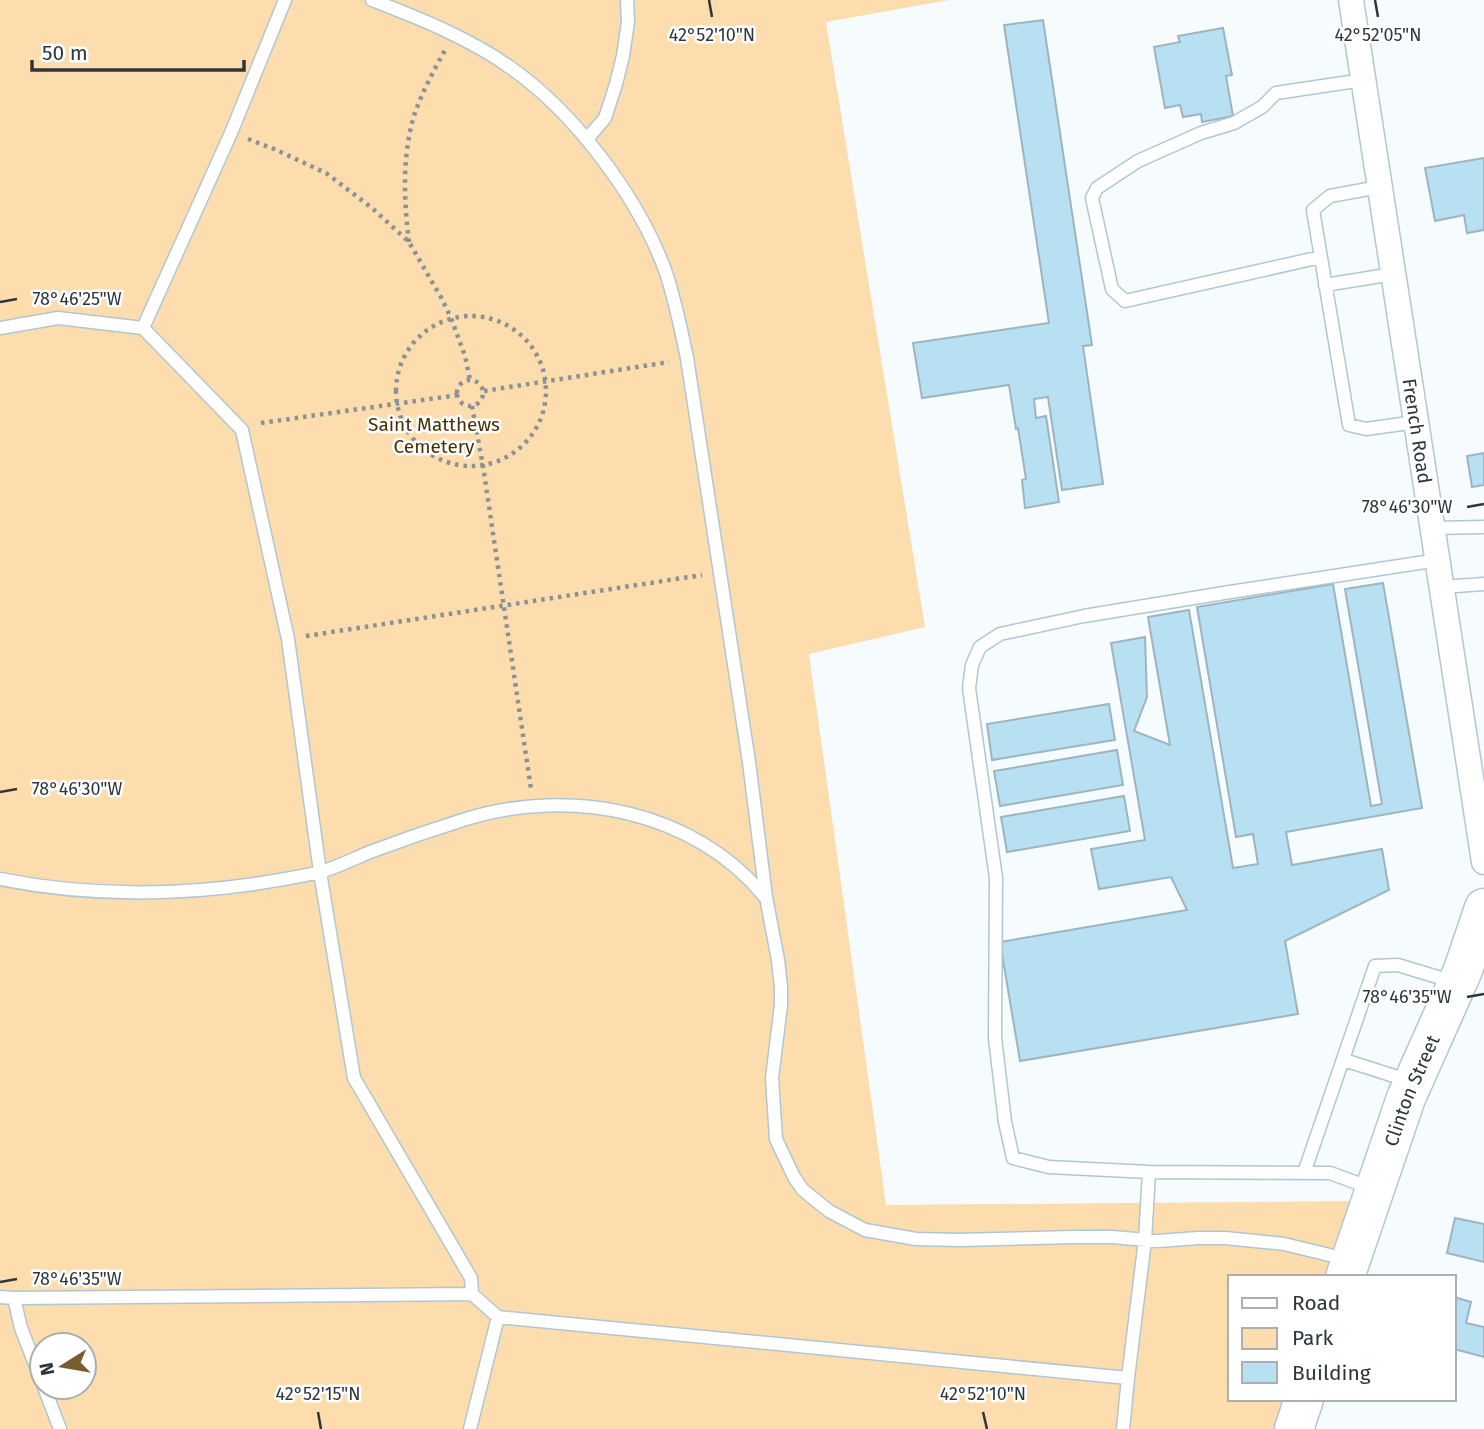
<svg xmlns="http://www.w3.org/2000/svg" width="1484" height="1429" viewBox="0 0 1484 1429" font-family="'Fira Sans',sans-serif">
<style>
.green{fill:#fddcad;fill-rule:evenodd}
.building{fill:#b7e0f3;stroke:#9eb4bf;stroke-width:2}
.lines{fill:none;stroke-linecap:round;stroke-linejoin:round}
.service-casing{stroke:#b0c7d2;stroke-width:15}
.minor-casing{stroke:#b0c7d2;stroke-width:27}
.primary-casing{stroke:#b0c7d2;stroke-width:41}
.path{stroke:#8b9296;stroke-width:4.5;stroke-dasharray:3.5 5;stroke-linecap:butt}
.service{stroke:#fff;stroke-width:12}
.minor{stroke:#fff;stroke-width:24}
.primary{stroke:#fff;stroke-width:38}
.ticks{fill:none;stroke:#2d363b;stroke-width:2.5}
.labels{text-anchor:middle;stroke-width:5;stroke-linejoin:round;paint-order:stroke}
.park-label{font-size:19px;fill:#462f07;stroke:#fff}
.street-label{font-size:19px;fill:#2d363b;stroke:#fff}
.ticks-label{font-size:18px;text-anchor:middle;fill:#2d363b;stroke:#fff;stroke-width:5;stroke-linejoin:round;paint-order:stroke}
</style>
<rect width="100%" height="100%" fill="#f6fbfd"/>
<path class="green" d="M0 0H949L826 22 925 627 809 654 886 1205 1353 1201 1326 1277H1230V1399H1283L1273 1429H0ZM42 1345H84V1387H42Z"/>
<path class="building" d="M1043 20 1092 345 1083 346 1103 484 1062 490 1048 397 1034 399 1036 418 1046 416 1059 502 1025 508 1022 480 1026 479 1018 428 1016 429 1009 385 922 398 913 343 1049 323 1004 25Z
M1223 28 1232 75 1226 76 1233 116 1202 122 1201 114 1183 117 1180 105 1165 108 1154 47 1180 42 1178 36Z
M1484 158V230L1467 233 1464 215 1435 221 1425 168Z
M1484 453V485L1472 487 1467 456Z
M1383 583 1422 808 1286 832 1292 865 1382 849 1389 890 1285 941 1298 1014 1020 1061 1000 942 1187 910 1171 877 1099 889 1091 849 1145 840 1111 643 1145 637 1147 697 1134 731 1170 745 1148 617 1189 610 1233 868 1258 864 1253 834 1236 837 1197 607 1333 584 1371 806 1382 804 1345 589Z
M1109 704 1115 740 992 760 987 724Z
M1117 750 1123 785 1000 806 994 771Z
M1124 796 1130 831 1007 852 1001 817Z
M1455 1218 1484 1224V1262L1447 1253Z
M1454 1297 1471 1302 1466 1323 1484 1327V1357L1454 1349Z"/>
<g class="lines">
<defs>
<path id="service" d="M372 0C421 19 469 38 511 68 575 113 638 197 665 270 675 299 681 329 687 358L749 762 766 897 778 960 781 987V1005L772 1078 776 1139 794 1177 803 1190 829 1211 865 1230 916 1239 960 1240 1073 1237H1112L1158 1241 1199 1238H1225L1284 1244 1346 1259
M587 139 605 118 616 84 623 56 628 22 627 0
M1379 187 1330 196 1313 210 1349 425 1366 429 1416 422
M1321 257 1125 301 1112 289 1092 198 1097 188 1138 161 1201 133 1234 123 1262 107 1276 93 1363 80
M1325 285 1393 274
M0 328 58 318 143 328 242 430 288 639 320 872 354 1078 471 1278 472 1294
M143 328 231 133 285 0
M1432 528 1484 527
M1441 587 1484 584
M0 879C105 900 212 895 316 873 334 869 353 859 370 852 402 840 434 829 466 819 570 787 694 810 765 897
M1344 1060 1410 1081
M1304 1173 1375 966 1398 965 1454 982
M1371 1188 1330 1173 1149 1172 1049 1167 1013 1158 1005 1122 995 1038 996 878 969 688 972 665 980 647 1000 634 1084 616 1230 592 1438 560
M0 1297 14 1298 472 1294 498 1317 1128 1378
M14 1298 21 1328 42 1382
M44 1387 60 1429
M470 1429 498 1317
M1123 1429 1128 1378 1145 1240 1149 1172"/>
<g id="minor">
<path id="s1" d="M1351 0 1484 862"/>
</g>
<g id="primary">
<path id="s2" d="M1345 1277 1406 1098 1463 970 1484 908"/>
<path d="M1294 1429 1304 1399"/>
</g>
</defs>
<use href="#service" class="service-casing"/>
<use href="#minor" class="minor-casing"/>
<use href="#primary" class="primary-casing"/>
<path class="path" d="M248 139 274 149 326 173 372 208 409 242 442 299 451 318 465 356 470 380
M409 242C404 201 402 160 413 119 420 96 433 72 445 50
M396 391a75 75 0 1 1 150 0a75 75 0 1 1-150 0Z
M457 393a13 13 0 1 1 26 0a13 13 0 1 1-26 0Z
M484 391 669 362
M472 406 483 466 531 789
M261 423 458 395
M306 636 702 575"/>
<use href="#service" class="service"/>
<use href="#minor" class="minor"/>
<use href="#primary" class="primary"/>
</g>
<path class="ticks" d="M709 0 712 17M1375 0 1378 17M0 302 17 299M1467 507 1484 504M0 792 17 789M1467 997 1484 994M0 1282 17 1279M318 1412 321 1429M983 1412 987 1429"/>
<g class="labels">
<g class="park-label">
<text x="434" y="431">Saint Matthews<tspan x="434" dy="22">Cemetery</tspan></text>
</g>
<g class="street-label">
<text dy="7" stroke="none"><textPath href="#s1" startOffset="436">French Road</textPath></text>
<text dy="7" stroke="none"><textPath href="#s2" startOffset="198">Clinton Street</textPath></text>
</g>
</g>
<g class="ticks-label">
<text x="712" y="41">42°52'10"N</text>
<text x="1378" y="41">42°52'05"N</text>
<text x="77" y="305">78°46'25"W</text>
<text x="1407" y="513">78°46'30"W</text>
<text x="77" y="795">78°46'30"W</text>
<text x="1407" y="1003">78°46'35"W</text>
<text x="77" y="1285">78°46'35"W</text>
<text x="318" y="1400">42°52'15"N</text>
<text x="983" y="1400">42°52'10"N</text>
</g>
<rect x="1228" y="1275" width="228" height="126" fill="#ffffff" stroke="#abafb1" stroke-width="2"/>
<rect x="1242" y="1298" width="35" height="10" fill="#ffffff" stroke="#abafb1" stroke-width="2"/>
<text x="1292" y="1310" font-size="21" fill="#2d363b">Road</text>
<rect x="1242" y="1328" width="35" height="21" fill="#fddcad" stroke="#abafb1" stroke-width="2"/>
<text x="1292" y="1345" font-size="21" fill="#2d363b">Park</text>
<rect x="1242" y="1362" width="35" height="21" fill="#b7e0f3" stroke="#abafb1" stroke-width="2"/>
<text x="1292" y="1380" font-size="21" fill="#2d363b">Building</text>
<g transform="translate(63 1366) rotate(259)"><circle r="33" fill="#ffffff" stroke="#abafb1" stroke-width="2"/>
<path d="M0-5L12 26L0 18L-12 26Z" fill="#795c2f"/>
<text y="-10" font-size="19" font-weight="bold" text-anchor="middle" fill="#2d363b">N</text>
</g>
<path d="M32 60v10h212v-10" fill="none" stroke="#2d363b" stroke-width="3.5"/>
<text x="42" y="60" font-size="21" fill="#2d363b" stroke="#ffffff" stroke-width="5" paint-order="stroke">50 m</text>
</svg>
